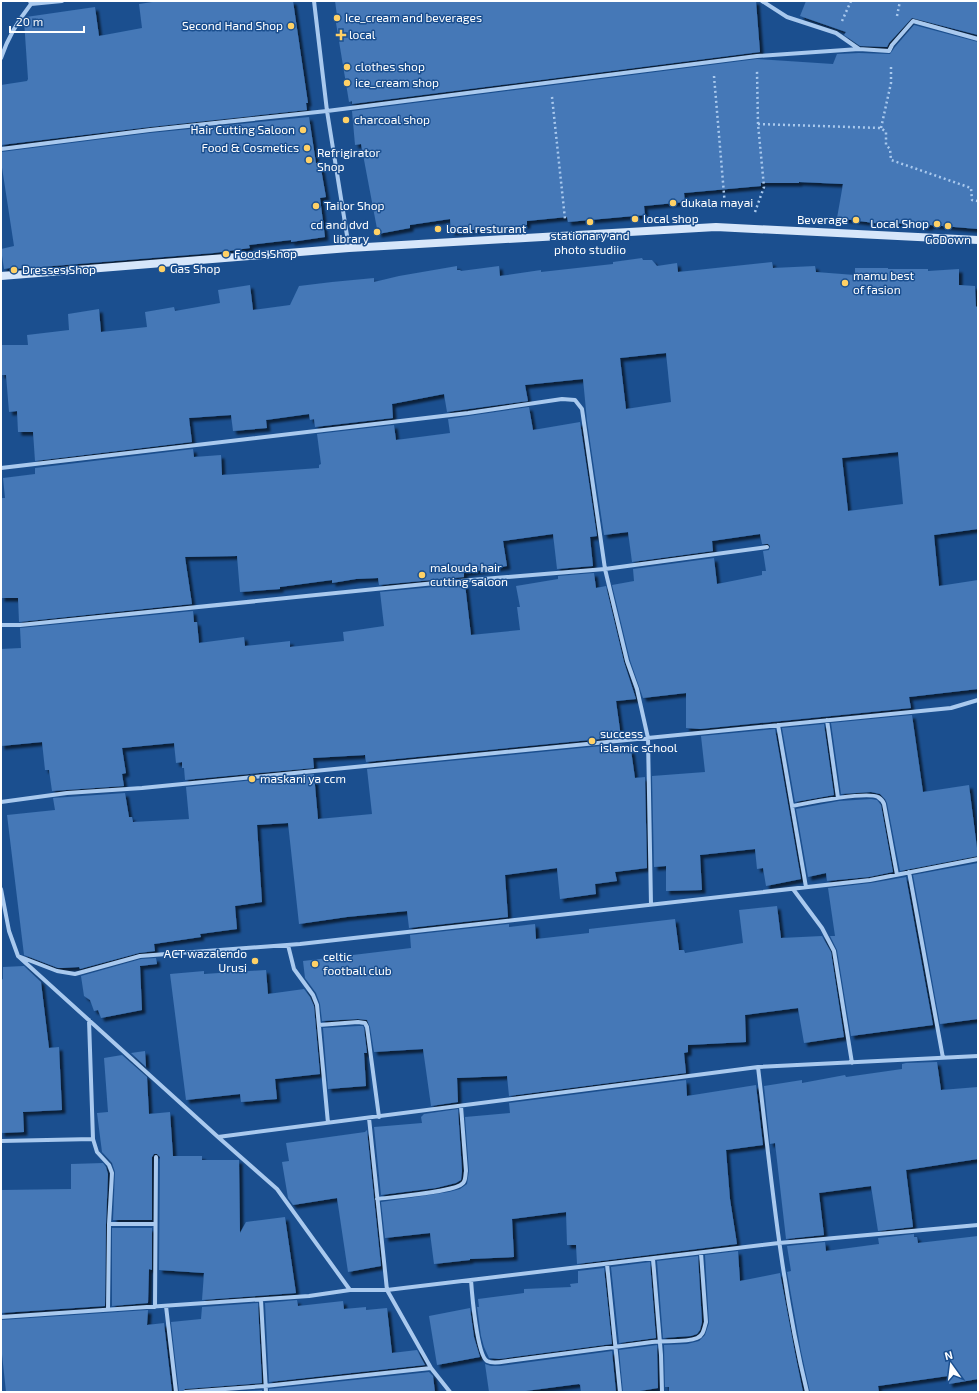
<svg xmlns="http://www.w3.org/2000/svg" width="979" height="1393" viewBox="0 0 979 1393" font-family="'Exo 2',sans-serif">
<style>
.building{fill:#4478b7;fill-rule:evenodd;filter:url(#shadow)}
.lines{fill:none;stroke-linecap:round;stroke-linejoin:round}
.path{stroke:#a9c9ee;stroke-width:2.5;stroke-dasharray:2 3;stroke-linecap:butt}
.street{stroke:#a9c9ee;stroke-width:4}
.secondary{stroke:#d6e6fa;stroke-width:8}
.poi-dot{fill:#ffd166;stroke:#1b4f8f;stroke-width:1.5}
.labels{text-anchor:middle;stroke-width:3;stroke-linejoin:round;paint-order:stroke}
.poi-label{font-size:12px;fill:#fff;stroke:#1b4f8f;text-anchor:start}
</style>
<defs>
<filter id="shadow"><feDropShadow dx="3.5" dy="3.5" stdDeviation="1" flood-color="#0009"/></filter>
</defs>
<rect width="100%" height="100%" fill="#1b4f8f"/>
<path class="building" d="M159 1H293L308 103H306L307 110 150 127 1 145V85L27 81 28 79 24 20 26 17 95 7 99 36 142 28 139 4Z
M335 1H756L760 52 352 104V101L349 102 336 23H338Z
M806 1H978V35L912 18 889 43 887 47 860 46 844 35 846 32 800 16Z
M914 25 978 42V229L930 225 929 227 881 221V224L837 218 843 184 799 182V183H761V186L684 193 685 202 644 206 645 215 568 222 567 217 527 221V225L451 232 450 219 410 225V228L378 234 361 144 355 145 352 111 757 59 833 64 837 54 859 53 890 54 895 47Z
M309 117 316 163H320L326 197 320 198 325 237 291 242V240L249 245 250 248 214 253 16 269V267L4 269 1 249 14 246 1 161V152L150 133Z
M642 258 643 260H652L657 266 677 263 678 272 772 262 773 268 815 266 816 272 855 275V268H888V269H928V271L959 269V285L975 286 976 307 978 306V529L934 535 939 586 978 580V689L909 697 911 708 700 729 686 728V693L643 698 630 660 612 585 634 581 633 569 714 558 717 584 762 575V571H766L763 551 769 550 770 546 768 544H762L760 534 712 541 713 551 632 562 628 532 604 535 587 421 583 379 525 385 528 401 447 412 444 394 392 404 393 418 315 427 314 419 310 420 309 414 266 420 267 428 233 431 231 415 189 418 192 442 35 461 33 432H18L17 411 9 412 6 375H1V345H28L27 335 69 330 68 314 99 309 101 332 147 327 145 312 174 307 175 311 220 303 218 290 250 285 253 310 290 305 299 286 332 282 374 278V282L399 276 457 266V270H460L461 271 499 266 500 276 541 270V272L613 264V262ZM666 353 671 402 626 409 620 358ZM898 452 903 504 848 511 842 458Z
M529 407 533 430 580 422 597 536 590 537 593 566 557 569 553 534 503 541 507 566 464 573V577L379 585 378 578 356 579 332 583V580L280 587V589L240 592 237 556 185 557 192 604 19 622 18 598H1V498H5L3 478 35 474V468L193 449 194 457 221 455 222 475 319 468V465L321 464 317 434 394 425 396 440 450 433 448 419Z
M594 573 596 588 606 586 624 662 636 699 616 701 621 737 366 762 365 755 313 758 314 768 185 780 184 768H182V762L176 763 174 743 122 748 126 773 122 774 124 786 52 791 49 770H45L42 742 1 746V649L21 648 20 628 193 611 194 622H197L199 643 244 637 245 646 290 641V647L344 641 343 632 384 626 380 592 465 584 471 635 520 630 517 607H520L516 586 558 579V576Z
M912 715 923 792 969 785 978 856 900 871 887 803 885 799 880 794 871 792 841 794 831 723Z
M824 724 834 795 795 802 782 728Z
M775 729 801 879 766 886 763 868 757 869 755 849 700 855 702 890 666 891V866L654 867 652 776 705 772 701 736Z
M622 744 623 751 631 750 635 778 645 777 647 868 615 872 617 881 595 884 596 894 560 899 557 868 505 875 508 917 409 928 407 911 347 917 299 924 288 823 257 825 262 902 235 906 237 929 200 934 201 937 154 944 155 951 139 953 80 969 79 967 63 968H58L24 955 7 815 55 810 53 798 125 793 129 817H132L133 822 189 819 186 787 314 774 318 819 372 814 367 769Z
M871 799 877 800 881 805 893 872 869 877 827 881 826 873 808 877 796 809 839 801Z
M978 863V1019L940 1024 913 875Z
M906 877 933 1025 851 1036 837 950 830 936H835L828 888 871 883Z
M777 906 781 938 822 936 831 952 844 1037 804 1043 798 1008 745 1015 746 1042 688 1045V1052L684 1053 686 1073 509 1096 507 1076 457 1078 458 1102 431 1106 423 1049 374 1052 370 1027 367 1020 358 1019 322 1021 320 1004 316 993 305 978 303 961 411 948 410 935 509 924V927L535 924 536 939 589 933V929L675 919 679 950H684L685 953 743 943 739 910Z
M156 958 157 964 140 966 142 1010 101 1018 98 1010 94 1011 90 1000 84 996 81 976 141 959Z
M24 966 41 982 49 1048 59 1047 62 1110 23 1112 24 1132 1 1133V980L3 979V967Z
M266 970 268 994 304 989 310 997 314 1006 320 1074 275 1079 277 1099 241 1102 240 1094 186 1100 170 974 204 971V974Z
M358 1026H363L364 1028 367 1053H364L366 1086 328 1089 323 1028Z
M145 1051 146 1067 131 1053Z
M122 1055 147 1077 149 1114 170 1112 173 1156H202V1160H239L240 1233 246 1222 285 1217 296 1293 202 1300 204 1273 159 1270 160 1157 157 1154H154L152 1157V1220H113L115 1172 112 1163 102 1152 97 1113 108 1112 104 1058Z
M937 1062 941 1090 978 1087V1159L906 1170 913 1227 878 1231 871 1186 819 1193 824 1235 786 1239 775 1143 770 1144 764 1086 802 1080V1083L845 1075 846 1077 902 1069V1064L906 1063Z
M686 1080 687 1096 756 1085 763 1145 726 1150 730 1199 737 1244 577 1264 576 1245H567L566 1212 512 1219 514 1257 470 1259V1260L434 1264 430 1233 385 1238 381 1202 449 1192 460 1189 467 1184 469 1171 465 1117 510 1113 509 1103Z
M458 1109 462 1171 461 1180 456 1183 436 1188 381 1195 374 1127 422 1123 421 1117 424 1114Z
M367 1130 381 1266 348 1272 337 1198 293 1205 288 1198 282 1162 289 1161 286 1143 365 1132Z
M103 1163 106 1167 108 1174 106 1224 105 1306 1 1313V1190L71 1189V1164Z
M112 1228H152V1270L149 1269 148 1303 112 1306Z
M914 1234V1237H917L918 1243 978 1236V1379L949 1384 948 1376 878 1386 879 1392H810L801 1351 787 1272 791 1271 787 1246 825 1242 826 1251 879 1244 878 1238Z
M738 1251 740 1281 780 1273 795 1353 803 1392H669V1387H665L664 1345 687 1344 699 1341 705 1335 709 1323 705 1255Z
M698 1256 702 1322 700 1330 697 1334 691 1336 663 1338 657 1261Z
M650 1262 656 1338 619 1343 611 1267Z
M604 1268 612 1344 499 1359 489 1358 484 1347 481 1336 477 1307H479L478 1299 524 1293V1289L571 1287 570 1284 578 1283V1271Z
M297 1300 298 1306 343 1301 344 1309 366 1307V1310L387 1308 392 1353 417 1350 425 1365 269 1382 265 1303Z
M258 1303 262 1383 185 1389 182 1392H179L171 1322 201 1319 202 1307Z
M470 1308 474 1337 480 1357 437 1365 429 1316Z
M148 1310 147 1325 164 1323 172 1392H6L1 1345V1320Z
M657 1345 658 1388 634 1392H623L619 1350Z
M612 1351 616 1392H581L580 1384 579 1385V1384L518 1392H489L485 1364 491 1366H500Z
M429 1372 433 1376 435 1392H269V1389Z
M262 1390V1392H232Z"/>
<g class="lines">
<path class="path" d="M897 16 900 1
M842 21 851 1
M714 76 725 206 723 210
M552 97 565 219
M758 124 881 128 886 132V145L890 149 891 160 971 188 972 200 978 201
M881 128 891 83V65
M755 212 764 187 758 124 757 71"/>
<path class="street" d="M314 1 327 111 349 248
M762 1 787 17 836 33 859 49
M31 4 62 1
M1 58C8 37 17 22 31 4L30 1
M1 149 150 130 327 111 757 56 859 49 889 51 892 45 913 21 978 39
M1 468 468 413 562 399 575 400 582 409 605 569 627 661 637 689 648 738 651 905
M1 625H20L435 583 605 569 767 547
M827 720 838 798
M778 725 806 887
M1 802 67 793 142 788 951 708 978 700
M792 806C808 803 865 791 878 797 881 799 883 801 884 804L897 875
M909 872 943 1058
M1 889 9 931 18 956 218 1137 277 1189 350 1290H387L431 1368 450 1392
M793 889 822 928 834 951 852 1063
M288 945 294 969 313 995 317 1005 328 1123
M18 956 57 971 75 974 140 956 300 944 870 880 978 859
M89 1020 93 1139 97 1152 109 1165 112 1173 109 1224 108 1310
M319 1025 358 1022 365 1023 367 1027 379 1117
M758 1067C771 1176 781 1285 807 1392
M369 1118 387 1290 779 1243 978 1225
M218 1137 758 1067 978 1056
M1 1141 93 1139
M377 1199C392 1197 456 1192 463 1183 466 1180 465 1175 466 1171L461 1106
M109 1224H155
M653 1259 661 1355 662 1392
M607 1264 620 1392
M471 1280C472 1294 477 1355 487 1361 493 1364 501 1362 508 1361 556 1355 604 1348 652 1342 665 1340 685 1343 697 1338 704 1335 704 1328 706 1322L701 1253
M261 1300 266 1392
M166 1306 176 1392
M155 1307 156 1157
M1 1317 309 1296 350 1290
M185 1392 265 1386 431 1368"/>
<path class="secondary" d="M1 276 349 248 716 227 978 240"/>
</g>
<g class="poi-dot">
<circle cx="337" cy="18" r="4"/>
<circle cx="291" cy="26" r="4"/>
<path d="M339 29h4v4h4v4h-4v4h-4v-4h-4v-4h4z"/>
<circle cx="347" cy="67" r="4"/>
<circle cx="347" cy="83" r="4"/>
<circle cx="346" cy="120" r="4"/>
<circle cx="303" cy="130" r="4"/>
<circle cx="307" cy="148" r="4"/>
<circle cx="309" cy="160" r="4"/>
<circle cx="673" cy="203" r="4"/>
<circle cx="316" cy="206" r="4"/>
<circle cx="635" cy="219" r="4"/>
<circle cx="856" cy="220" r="4"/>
<circle cx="590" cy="222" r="4"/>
<circle cx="937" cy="224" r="4"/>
<circle cx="948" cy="226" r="4"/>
<circle cx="438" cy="229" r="4"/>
<circle cx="377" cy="232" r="4"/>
<circle cx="226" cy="254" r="4"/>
<circle cx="162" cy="269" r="4"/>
<circle cx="14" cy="270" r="4"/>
<circle cx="845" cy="283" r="4"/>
<circle cx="422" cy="575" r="4"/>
<circle cx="592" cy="741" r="4"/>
<circle cx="252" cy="779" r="4"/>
<circle cx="255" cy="961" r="4"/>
<circle cx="315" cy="964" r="4"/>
</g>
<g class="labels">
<g class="poi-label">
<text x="345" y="22">Ice_cream and beverages</text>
<text x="283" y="30" text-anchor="end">Second Hand Shop</text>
<text x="349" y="39">local</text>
<text x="355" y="71">clothes shop</text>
<text x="355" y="87">ice_cream shop</text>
<text x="354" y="124">charcoal shop</text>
<text x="295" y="134" text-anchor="end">Hair Cutting Saloon</text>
<text x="299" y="152" text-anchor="end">Food &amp; Cosmetics</text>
<text x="317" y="157">Refrigirator<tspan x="317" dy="14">Shop</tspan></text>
<text x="681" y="207">dukala mayai</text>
<text x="324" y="210">Tailor Shop</text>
<text x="643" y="223">local shop</text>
<text x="848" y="224" text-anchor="end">Beverage</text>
<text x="929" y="228" text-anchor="end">Local Shop</text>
<text x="369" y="229" text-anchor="end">cd and dvd<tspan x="369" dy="14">library</tspan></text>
<text x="446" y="233">local resturant</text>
<text x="590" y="240" text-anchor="middle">stationary and<tspan x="590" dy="14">photo studiio</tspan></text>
<text x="948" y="244" text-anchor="middle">GoDown</text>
<text x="234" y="258">Foods Shop</text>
<text x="170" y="273">Gas Shop</text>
<text x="22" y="274">Dresses Shop</text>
<text x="853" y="280">mamu best<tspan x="853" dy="14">of fasion</tspan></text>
<text x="430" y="572">malouda hair<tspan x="430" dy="14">cutting saloon</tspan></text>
<text x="600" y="738">success<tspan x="600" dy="14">islamic school</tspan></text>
<text x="260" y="783">maskani ya ccm</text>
<text x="247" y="958" text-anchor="end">ACT wazalendo<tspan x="247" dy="14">Urusi</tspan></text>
<text x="323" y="961">celtic<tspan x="323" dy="14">football club</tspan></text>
</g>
</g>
<rect width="979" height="1393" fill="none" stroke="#ffffff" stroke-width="4"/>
<g transform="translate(951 1365) rotate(346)" stroke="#1b4f8f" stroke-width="3" paint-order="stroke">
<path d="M0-3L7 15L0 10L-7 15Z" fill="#ffffff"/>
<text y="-6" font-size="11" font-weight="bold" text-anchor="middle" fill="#ffffff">N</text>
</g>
<path d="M10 26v6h74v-6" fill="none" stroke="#ffffff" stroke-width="2"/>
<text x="16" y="26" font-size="12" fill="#ffffff" stroke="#1b4f8f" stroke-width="3" paint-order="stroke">20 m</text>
</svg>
